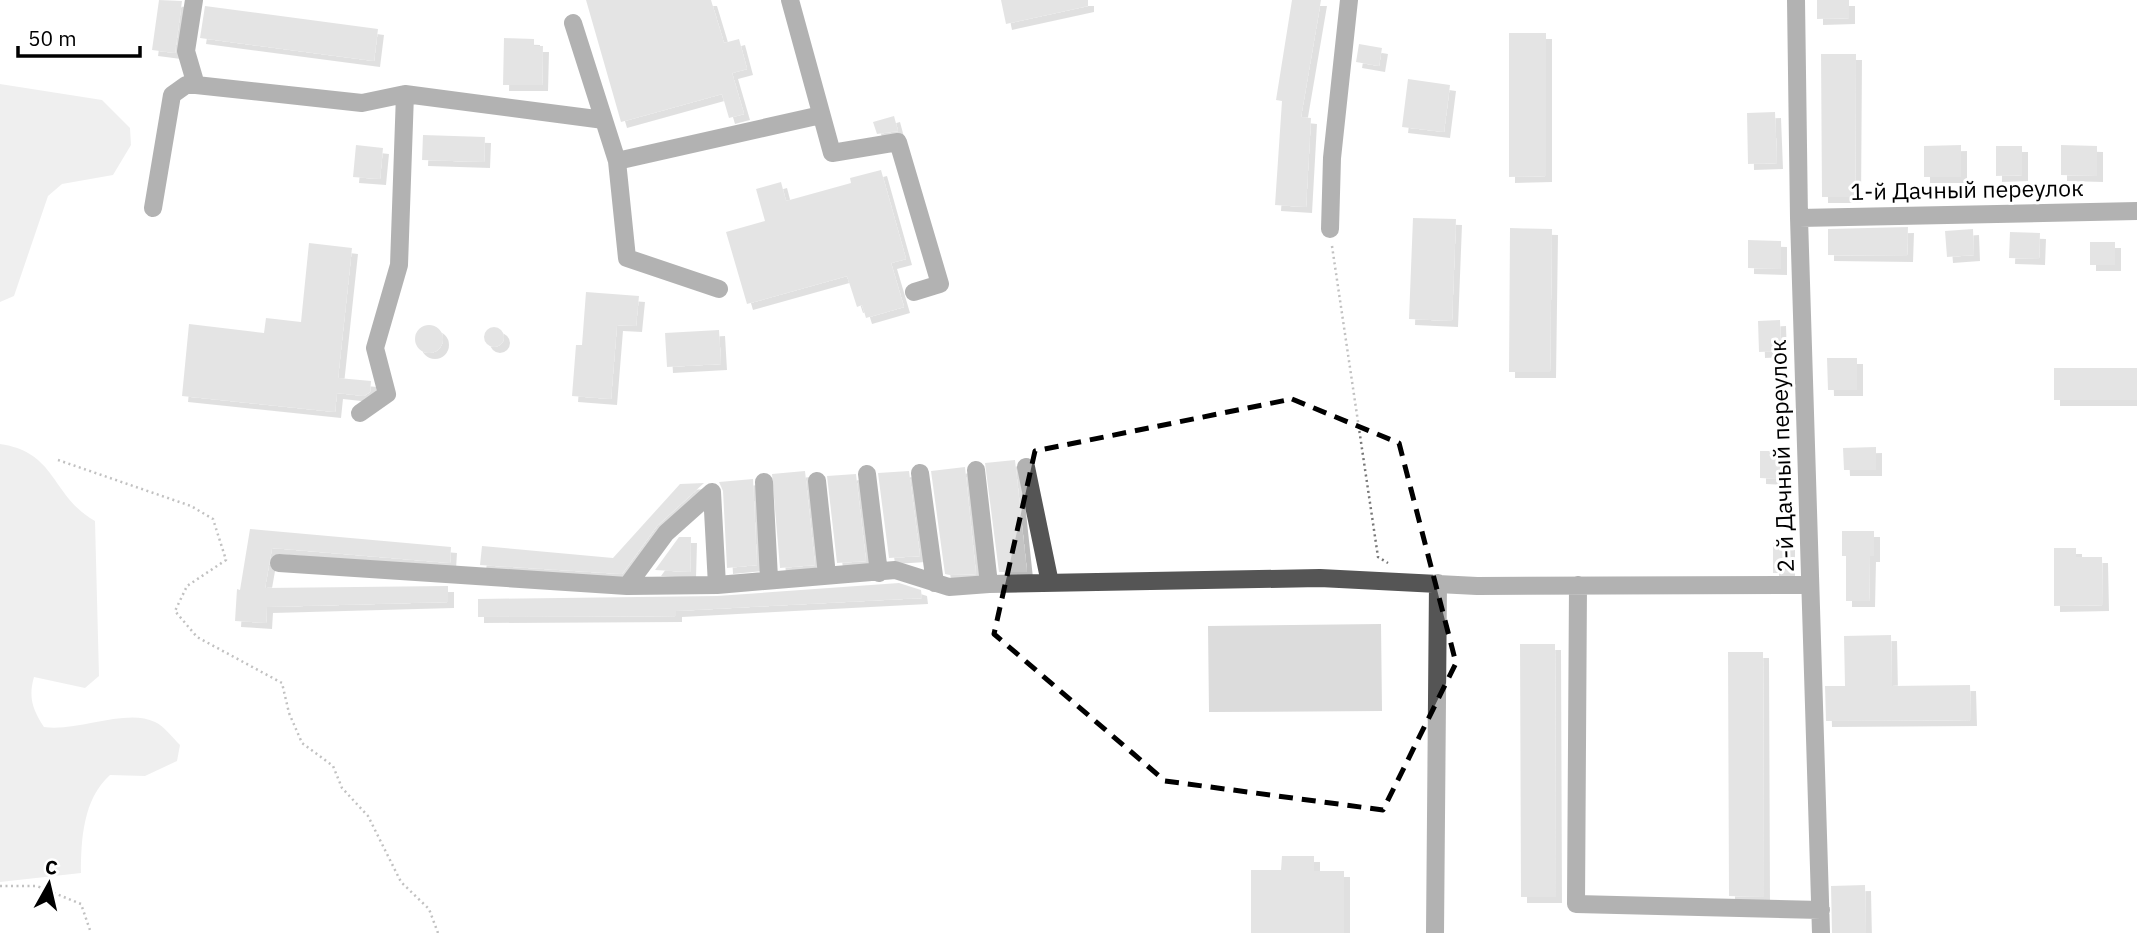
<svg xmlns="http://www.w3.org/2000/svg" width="2137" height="933" viewBox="0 0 2137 933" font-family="'IBM Plex Sans',sans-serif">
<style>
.green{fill:#dcdcdc}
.building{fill:#c4c4c4;filter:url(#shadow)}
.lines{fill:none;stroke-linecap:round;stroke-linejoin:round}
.path{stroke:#777;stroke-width:2.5;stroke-dasharray:2 3.5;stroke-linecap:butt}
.minor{stroke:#555;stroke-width:18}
.marked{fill:none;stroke:#000;stroke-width:5;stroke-dasharray:14 9;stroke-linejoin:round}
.labels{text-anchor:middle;stroke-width:6;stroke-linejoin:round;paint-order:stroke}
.street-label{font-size:23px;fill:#000;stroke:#fff}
</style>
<defs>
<filter id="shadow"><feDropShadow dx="6" dy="6" stdDeviation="0" flood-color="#0004"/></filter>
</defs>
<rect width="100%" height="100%" fill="#fff"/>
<path class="green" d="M0 84 102 100 130 128 131 145 113 175 62 184 48 196 14 296 0 302Z
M0 444C57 452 51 496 95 521L99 676 85 688 34 677C28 698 33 710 44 727 78 732 126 708 155 722 164 726 173 738 180 745L177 761 145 776 110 775C83 799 81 840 81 873L0 882Z
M1381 624 1382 711 1209 712 1208 626Z"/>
<path class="building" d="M159 0 182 1 175 53 152 50Z
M586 0H711L724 43 739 39 747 69 732 73 744 114 729 118 722 94 621 122Z
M1001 0H1088V6L1006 24Z
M1292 0H1321L1301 117 1311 118 1306 207 1275 205 1282 101 1276 100Z
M1817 0H1849V18L1817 19Z
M205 6 378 29 374 61 200 38Z
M1509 33H1546V176L1509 177Z
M504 38 534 39V46H543L542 85H503Z
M1359 44 1382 48 1379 66 1356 62Z
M1821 54H1856L1855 197H1822Z
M1408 79 1450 85 1444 132 1402 127Z
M1775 112 1777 163 1748 164 1747 113Z
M894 116 898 131 877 134 873 122Z
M423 135 485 137 484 162 422 160Z
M356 145 383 148 380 179 353 177Z
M1961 145V177H1924V146Z
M2061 145 2097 146V176L2061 175Z
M1996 146H2022V175L1996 176Z
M881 170 906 259 891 263 904 307 866 318 862 305 857 307 847 276 747 304 726 232 765 221 756 189 781 182 786 201 851 183 850 178Z
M1413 218 1456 219 1452 321 1409 319Z
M1908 227 1907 256 1828 255V229Z
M1510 228 1552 229 1550 372H1509Z
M1973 229 1974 255 1947 257 1945 231Z
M2010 232 2040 233 2039 259 2009 258Z
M1748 240 1781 241V269L1748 268Z
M2090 242H2115V265H2090Z
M309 243 352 248 338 378 371 381 370 392 364 396 337 393 335 412 182 396 189 324 264 333 266 318 301 322Z
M586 292 639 296 636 326 617 325 611 399 572 396 576 345H582Z
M1780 320 1781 351 1759 352 1758 321Z
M415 339a14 14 0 1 1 28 0a14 14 0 1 1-28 0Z
M484 337a10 10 0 1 1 20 0a10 10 0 1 1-20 0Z
M719 330 721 364 667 367 665 333Z
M1827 358H1857V390H1828Z
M2054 368H2137V400H2054Z
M1876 447V470H1844L1843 448Z
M1760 451H1782V479L1760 478Z
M1015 460 1027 572H999L985 463Z
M965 467 976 574 950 575 945 574 931 471Z
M805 471 815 565 780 568 772 474Z
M909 471 920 556 889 558 878 473Z
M856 474 866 561 837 563 827 476Z
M753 479 757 565 727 568 723 491 719 482Z
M704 483 657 526 622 574 480 565 482 546 613 558 680 484Z
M250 529 451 547 450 563 272 548 265 588 448 586V602L267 607 266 623 235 621 237 589 240 590Z
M1842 531H1874V556H1870L1869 601H1846V556H1842Z
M679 537H691L690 572 655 570Z
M1773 542H1789V573H1773Z
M2054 548H2076V557H2102L2103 605 2054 606Z
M899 583 921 590 922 598 676 611V616L478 617V599L717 596Z
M1891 635 1892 686 1970 685 1971 720 1826 721 1825 686H1845L1844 636Z
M1520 644H1555L1556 897H1521Z
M1728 652H1763L1764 897 1729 896Z
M1282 856H1314V871H1344V933H1251V870H1281Z
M1865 885 1866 933H1832L1831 886Z"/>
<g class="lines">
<path class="path" d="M1332 246 1378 557 1388 563
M58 460 191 506 213 519 226 560 187 586 175 611 197 637 282 683 289 713 302 743 333 766 342 788 368 816 401 882 429 909 438 933
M0 886H37L81 904 91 933"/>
<path class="minor" d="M194 0 186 51 196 85 362 103 405 94 604 120
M790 0 832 153 898 142 940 284 914 292
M1796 0 1799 218 1821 933
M573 23 617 161 821 115
M617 161 627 258 719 289
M153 208 172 95 186 85H196
M1799 218 2137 211
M1330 229 1332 158 1349 0
M360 413 387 394 375 348 399 265 405 94
M1026 467 1050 583
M976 470 989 584
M920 473 935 583
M867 474 879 573
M817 481 827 575
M764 482 769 578
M279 563 627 586 717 585 895 570 949 587 989 584 1320 578 1477 586 1810 585
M1578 585 1576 904 1821 910
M627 586 666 533 712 492 717 585
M1435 933 1438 583"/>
</g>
<path d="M0 0H2137V933H0ZM1292 399 1399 443 1456 663 1383 810 1165 781 994 634 1035 451Z" fill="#fff" fill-opacity=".55" fill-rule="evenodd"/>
<path class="marked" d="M1292 399 1399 443 1456 663 1383 810 1165 781 994 634 1035 451Z"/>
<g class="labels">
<g class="street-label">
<text transform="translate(1967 190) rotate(-1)" y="8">1-й Дачный переулок</text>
<text transform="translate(1782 456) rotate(-92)" y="8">2-й Дачный переулок</text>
</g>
</g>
<g transform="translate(49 884) rotate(8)" stroke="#ffffff" stroke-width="5" paint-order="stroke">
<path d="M0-5L12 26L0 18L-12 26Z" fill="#000000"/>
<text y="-10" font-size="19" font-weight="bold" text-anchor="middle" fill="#000000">С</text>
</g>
<path d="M18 46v10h122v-10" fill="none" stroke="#000000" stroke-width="3.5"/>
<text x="28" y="46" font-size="21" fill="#000000" stroke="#ffffff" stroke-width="5" paint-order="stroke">50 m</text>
</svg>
